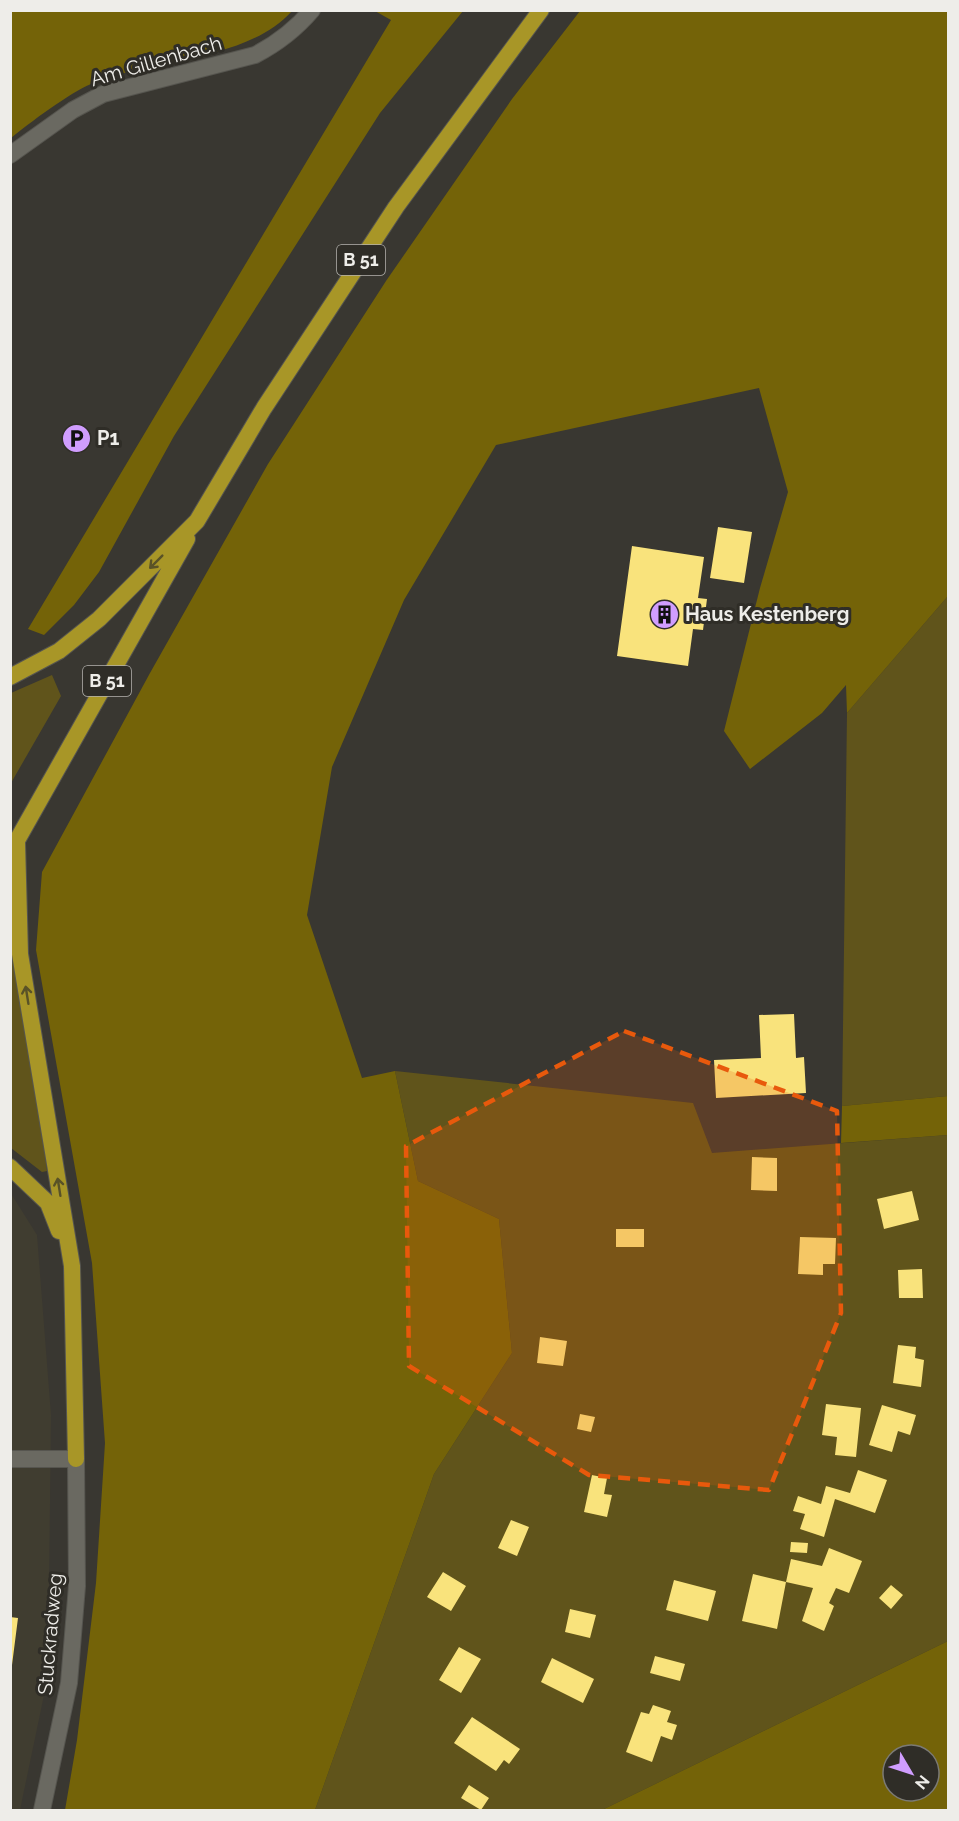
<svg xmlns="http://www.w3.org/2000/svg" width="959" height="1821" viewBox="0 0 959 1821" font-family="Raleway,sans-serif">
<style>
.built{fill:#403d30}
.green{fill:#60541b}
.forest{fill:#746308;fill-rule:evenodd}
.building{fill:#f9e37c}
.lines{fill:none;stroke-linecap:round;stroke-linejoin:round}
.minor-casing{stroke:#56554f;stroke-width:18}
.primary-casing{stroke:#56554f;stroke-width:18}
.minor{stroke:#6a6961;stroke-width:16}
.primary{stroke:#a89627;stroke-width:16}
.oneway{stroke:#595227}
.marked{fill:#e8590c;fill-opacity:0.2;stroke:#e8590c;stroke-width:4.5;stroke-dasharray:12 8;stroke-linejoin:round}
.labels{text-anchor:middle;stroke-width:6;stroke-linejoin:round;paint-order:stroke}
.shield{fill:#2f2d27;stroke:#b5b3af;stroke-width:1.5}
.shield-label{font-size:18px;font-weight:bold;fill:#eeede9}
.street-label{font-size:20px;fill:#eeede9;stroke:#2f2d27}
.poi-label{font-size:20px;font-weight:bold;fill:#eeede9;stroke:#2f2d27;text-anchor:start}
</style>
<rect width="100%" height="100%" fill="#393731"/>
<path class="built" d="M10 1192 37 1235 51 1415 48 1676 20 1810H10Z"/>
<path class="green" d="M948 596V1096L842 1106 847 713Z
M52 675 61 696 11 783V693Z
M10 938 44 1145 47 1171 42 1172 11 1148Z
M395 1071 693 1103 712 1153 948 1135V1641L602 1810H315L434 1474 512 1353 499 1219 418 1181Z"/>
<path class="forest" d="M11 10H292V11C246 62 152 58 91 84 71 92 28 124 11 138Z
M375 11H463L380 113 174 436 99 572 74 605 44 635 28 629 391 20Z
M580 11H948V596L847 713 846 685 822 713 750 769 724 731 760 588 788 492 759 388 496 445 404 600 332 767 307 915 362 1078 395 1071 418 1181 499 1219 512 1353 434 1474 315 1810H65L77 1740 96 1583 105 1443 92 1263 36 950 42 872 150 673 268 464 386 281 512 99Z
M948 1096V1135L841 1143 842 1106Z
M948 1641V1810H602ZM893 1755H929V1791H893Z"/>
<path class="building" d="M718 527 752 532 744 583 710 578Z
M632 546 704 557 698 598 707 599 703 630 693 629 688 666 617 656Z
M794 1014 796 1058 804 1057 806 1093 716 1098 714 1060 761 1058 759 1015Z
M752 1157 777 1158V1191L751 1190Z
M912 1191 919 1220 884 1229 877 1199Z
M616 1229H644V1247H616Z
M800 1237 836 1238 835 1264H823V1275L798 1274Z
M922 1269 923 1298H899L898 1270Z
M540 1337 567 1341 563 1366 537 1363Z
M898 1345 916 1347 915 1358 924 1360 921 1387 893 1383Z
M826 1404 861 1408 856 1457 835 1455 837 1437 822 1435Z
M882 1405 916 1415 910 1435 898 1431 892 1452 869 1445Z
M580 1414 595 1417 591 1432 577 1429Z
M858 1470 887 1480 875 1513 835 1499 824 1537 800 1529 805 1514 793 1511 798 1496 821 1504 826 1486 850 1493Z
M592 1475 607 1478 604 1494 612 1495 607 1517 584 1512Z
M511 1520 529 1527 517 1556 498 1548Z
M791 1542 808 1543 807 1553 790 1552Z
M829 1548 862 1561 849 1593 836 1588 829 1603 834 1606 824 1631 802 1621 813 1588 786 1582 791 1559 822 1566Z
M443 1572 466 1586 451 1611 427 1597Z
M753 1574 786 1582 777 1629 742 1621Z
M674 1580 716 1591 708 1621 666 1610Z
M891 1585 903 1595 891 1609 879 1598Z
M570 1609 596 1615 590 1638 565 1632Z
M10 1617 18 1618 12 1665H10Z
M459 1647 481 1659 461 1693 439 1680Z
M655 1656 685 1664 680 1681 650 1673Z
M552 1658 594 1679 583 1703 541 1682Z
M653 1705 671 1711 667 1722 677 1725 672 1740 661 1736 652 1762 626 1752 641 1712 649 1714Z
M472 1717 520 1749 509 1764 504 1760 496 1771 454 1743Z
M469 1785 489 1798 481 1810 461 1798Z"/>
<g class="lines">
<defs>
<path id="minor" d="M10 155 73 110 103 94 255 55C278 43 295 30 312 10
M10 1459H76L77 1586 69 1683 42 1810"/>
<path id="primary" d="M10 677 59 651 99 619 197 521 264 408 396 207 541 10
M17 842 20 954 72 1266 76 1459
M11 851 187 539
M10 1167 48 1203 59 1231"/>
</defs>
<use href="#minor" class="minor-casing"/>
<use href="#primary" class="primary-casing"/>
<use href="#minor" class="minor"/>
<use href="#primary" class="primary"/>
</g>
<defs><path id="oneway-shaft" d="M-6 0H5M1.5-3L5.5 0L1.5 3" fill="none" stroke-width="1.6" stroke-linecap="round" stroke-linejoin="round" transform="scale(1.5)"/></defs>
<g class="oneway">
<use href="#oneway-shaft" transform="translate(156 562) rotate(135)"/>
<use href="#oneway-shaft" transform="translate(27 995) rotate(-99)"/>
<use href="#oneway-shaft" transform="translate(59 1187) rotate(-99)"/>
</g>
<path class="marked" d="M624 1031 837 1111 841 1313 769 1490 589 1475 409 1366 406 1146Z"/>
<defs>
<symbol id="parking-disc" viewBox="-11 -11 22 22"><circle r="9.5" fill="#d09dfe" stroke="#2f2d27"/><path d="M-3.5-5.5H1a3.5 3.5 0 0 1 0 7H-1V5.5H-3.5ZM-1-3.4V-.6H.8a1.4 1.4 0 0 0 0-2.8Z" fill="#111"/></symbol>
<symbol id="building-disc" viewBox="-11 -11 22 22"><circle r="9.5" fill="#d09dfe" stroke="#2f2d27"/><path d="M-4-6H4V6H1V3H-1V6H-4ZM-2.5-4.3h1.7v1.8h-1.7ZM.8-4.3h1.7v1.8H.8ZM-2.5-1h1.7V.8h-1.7ZM.8-1h1.7V.8H.8Z" fill="#111"/></symbol>
</defs>
<g fill-rule="evenodd">
<use href="#parking-disc" x="60" y="422" width="33" height="33"/>
<use href="#building-disc" x="648" y="598" width="33" height="33"/>
</g>
<g class="labels">
<g class="shield">
<rect x="337" y="245" width="48" height="30" rx="4.5"/>
<rect x="83" y="666" width="48" height="30" rx="4.5"/>
</g>
<g class="shield-label">
<text x="361" y="266">B 51</text>
<text x="107" y="687">B 51</text>
</g>
<g class="street-label">
<text transform="translate(156 61) rotate(-16)" y="7">Am Gillenbach</text>
<text transform="translate(50 1634) rotate(-85)" y="7">Stuckradweg</text>
</g>
<g class="poi-label">
<text x="97" y="445">P1</text>
<text x="685" y="621">Haus Kestenberg</text>
</g>
</g>
<rect width="959" height="1821" fill="none" stroke="#eeede9" stroke-width="24"/>
<g transform="translate(911 1773) rotate(129)"><circle r="28" fill="#2f2d27" stroke="#7b7a75" stroke-width="1.5"/>
<path d="M0-4.5L10 22L0 15L-10 22Z" fill="#d09dfe"/>
<text y="-9" font-size="16" font-weight="bold" text-anchor="middle" fill="#eeede9">N</text>
</g>
</svg>
